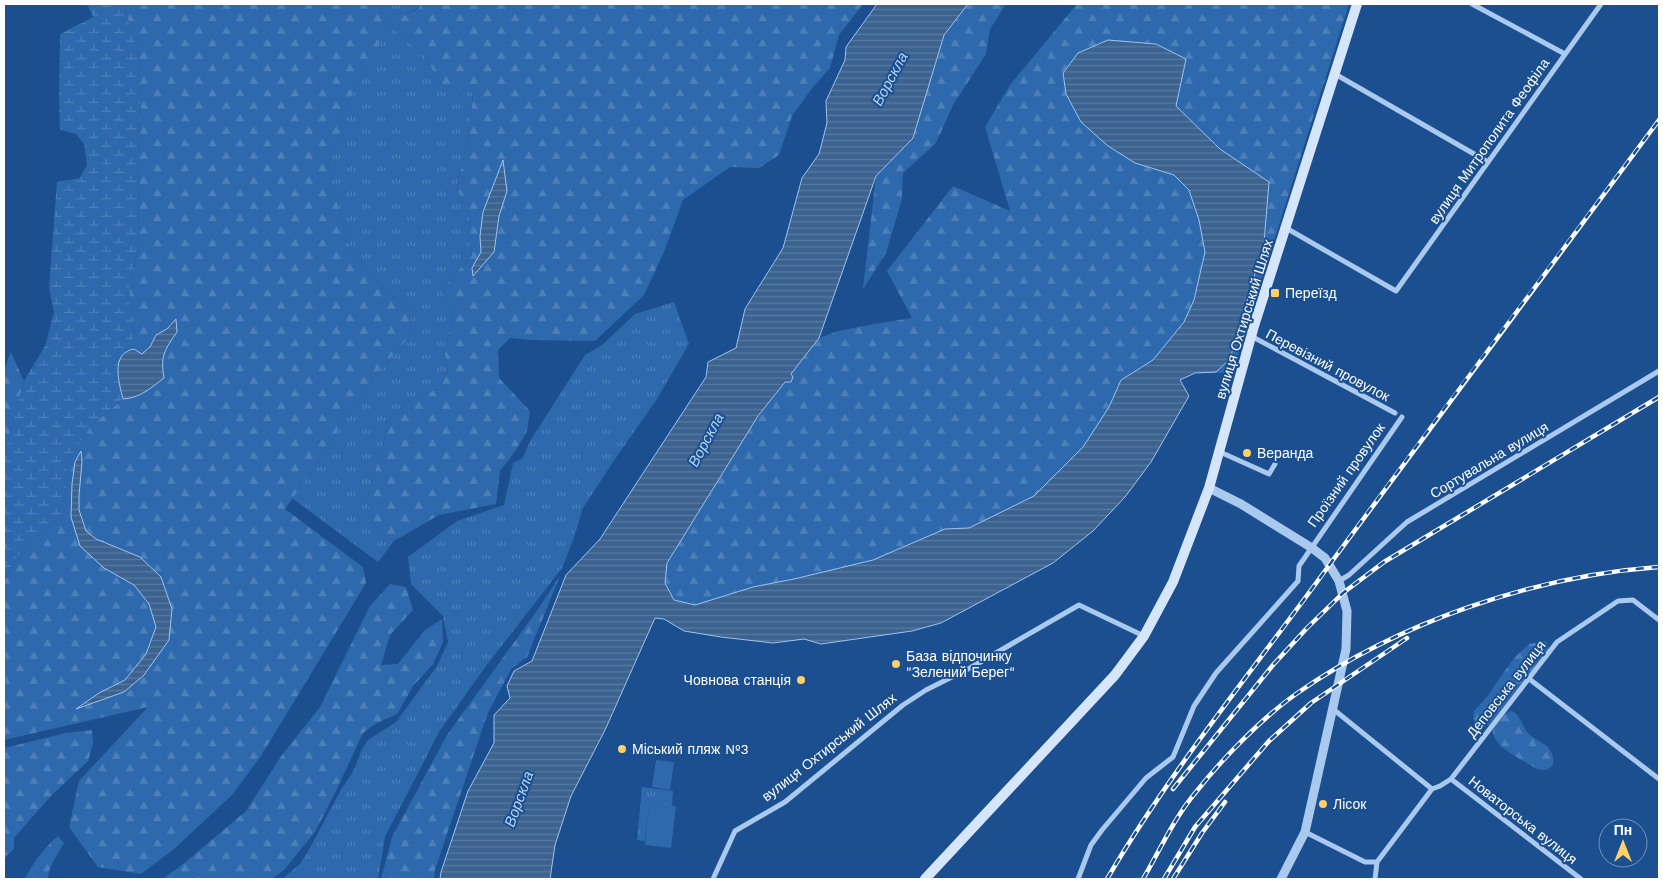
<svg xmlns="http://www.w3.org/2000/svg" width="1663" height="883" viewBox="0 0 1663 883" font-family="'Work Sans',sans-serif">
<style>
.grass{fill:url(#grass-tufts)}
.forest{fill:url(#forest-firs)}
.wetland{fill:url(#wetland-marsh)}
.pitch{fill:#2e69ad}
.water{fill:url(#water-rules);stroke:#9cc4f0}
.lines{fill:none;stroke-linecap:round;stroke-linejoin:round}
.minor{stroke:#a9c9ee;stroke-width:5}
.tertiary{stroke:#a9c9ee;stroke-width:9}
.secondary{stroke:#d6e6fa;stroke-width:10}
.rail-casing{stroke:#fff;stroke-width:4.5}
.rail{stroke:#1b4f8f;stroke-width:2.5;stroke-dasharray:8;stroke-linecap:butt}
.poi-dot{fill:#ffd166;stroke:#1b4f8f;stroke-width:2}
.labels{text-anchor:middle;stroke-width:4;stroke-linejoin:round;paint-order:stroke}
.street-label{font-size:14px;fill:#fff;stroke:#1b4f8f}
.poi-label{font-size:14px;fill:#fff;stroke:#1b4f8f;text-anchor:start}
.water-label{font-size:15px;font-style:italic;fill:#b5d3f5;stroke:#1b4f8f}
</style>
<defs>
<pattern id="grass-tufts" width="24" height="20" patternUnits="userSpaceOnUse" patternTransform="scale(1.25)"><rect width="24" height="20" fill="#2e69ad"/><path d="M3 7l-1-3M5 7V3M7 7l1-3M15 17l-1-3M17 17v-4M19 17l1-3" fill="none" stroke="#4d80b9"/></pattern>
<pattern id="forest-firs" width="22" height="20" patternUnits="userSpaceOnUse" patternTransform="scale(1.25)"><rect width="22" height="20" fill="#2e69ad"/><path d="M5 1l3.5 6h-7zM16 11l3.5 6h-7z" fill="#4d80b9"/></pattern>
<pattern id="wetland-marsh" width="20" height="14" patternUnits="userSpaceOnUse" patternTransform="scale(1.25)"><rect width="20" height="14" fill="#2e69ad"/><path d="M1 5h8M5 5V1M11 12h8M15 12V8" fill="none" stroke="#4d80b9"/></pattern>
<pattern id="water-rules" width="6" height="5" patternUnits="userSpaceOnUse" patternTransform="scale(1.25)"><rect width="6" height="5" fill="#3c6290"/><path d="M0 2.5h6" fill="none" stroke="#597aa1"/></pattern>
</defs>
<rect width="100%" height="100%" fill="#1b4f8f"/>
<path class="grass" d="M378 4H420L419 7 389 24 424 55 442 86 473 92 470 128 457 188 469 215 472 255 442 290 454 315 444 350 448 370 440 389 418 395 391 416 367 500 378 531 394 541 378 562 292 498 311 472 371 380 411 335 410 309 380 285 349 247 328 167 347 106 389 23Z
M674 302 689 344 655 402 615 459 583 508 573 540 562 568 486 666 439 732 385 837 378 879H282L300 864 306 855 342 788 354 770 362 749 368 740 396 722 437 666 448 642 443 616 411 584 408 557 457 521 504 505 513 463 523 458 530 441 585 355 602 345 635 314Z
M642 787 673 791 672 806 649 804 645 841 637 840Z"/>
<path class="forest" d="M123 4H378L389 23 419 8 420 4H863L839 35 830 68 813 87 792 116 779 155 759 168 730 167 683 200 664 252 644 295 595 341 532 340 510 338 498 350 499 378 530 411 527 431 516 450 500 471 496 504 439 515 394 541 378 531 367 500 391 416 418 395 440 389 448 370 444 350 454 315 442 290 472 255 469 215 457 188 470 128 473 93 442 86 424 55 389 24 347 106 328 167 349 247 380 285 410 309 411 335 371 380 311 472 285 509 363 567 366 583 261 756 232 795 174 849 141 874 98 867 69 827 79 781 148 707 4 740V581L23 548 64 513 68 462 90 427 123 399 134 349 129 289 139 244 138 153 141 100 139 54Z
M968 4H1006L990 29 986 54 953 105 936 143 903 173 902 199 886 253 863 289 876 176 913 138 944 35Z
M1077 4H1349L1232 373H1195L1216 372 1269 182 1220 149 1176 106 1156 44 1108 40 1078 53 1063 73 1066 94 1081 122 1135 163 1174 175 1189 190 1199 220 1205 252 1194 300 1184 322 1153 360 1121 380 1109 407 1083 447 1034 496 969 528 945 529 873 560 794 579 753 587 695 605 674 600 665 583 667 563 758 416 819 338 838 331 874 324 912 318 887 271 953 186 1010 211 985 127 1010 85Z
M11 352 24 381 4 455V370Z
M560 576 527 657 511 669 487 715 435 870 434 879H381L392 837 447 735 536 612Z
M390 584 406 587 413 610 390 635 381 665 398 664 425 630 442 619 443 642 433 664 413 686 397 714 375 724 363 733 335 793 315 832 284 870 272 879H163L183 864 246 811 282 755 320 707 370 606Z
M1546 641 1549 648 1489 725 1483 726 1477 724 1473 718 1474 711 1487 697 1501 676 1515 657 1529 644Z
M1512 711C1521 715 1521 726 1528 733 1534 740 1545 742 1550 750 1553 755 1554 759 1553 765 1548 771 1542 771 1535 768 1522 759 1481 742 1496 723 1501 717 1504 713 1512 711Z
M92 730 93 744 88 761 53 794 34 815 14 838V849L4 858V748L66 733Z
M58 836 64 843C58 854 48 867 48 879H25C33 862 44 848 58 836Z"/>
<path class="wetland" d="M83 4H123L139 54 141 100 138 153 139 244 129 289 134 349 127 350 118 365 119 382 123 399 90 427 68 462 64 513 23 548 4 580V455L24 381 45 346 54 312 49 288 57 182 80 178 87 165 84 144 76 134 60 130 59 94 60 34 93 17 88 6Z"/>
<path class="pitch" d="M656 760 674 762 670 790 652 787Z
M649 804 676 806 671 848 645 845Z"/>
<path class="water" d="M877 4H968L944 35 913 138 876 176 819 338 791 374 793 377 791 382H785L758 416 667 563 665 583 674 600 695 605 753 587 794 579 873 560 945 529 969 528 1034 496 1083 447 1109 407 1121 380 1153 360 1184 322 1194 300 1205 252 1199 220 1189 190 1174 175 1135 163 1108 146 1081 122 1066 94 1063 73 1078 53 1108 40 1156 44 1186 59 1176 106 1220 149 1269 182 1264 243 1230 359 1216 372 1195 373 1180 380 1189 396 1151 462 1125 497 1093 531 1053 563 941 623 912 631 821 644 804 639 773 643 721 637 684 631 664 619 655 618 605 730 571 796 555 845 550 879H440L441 872 468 791 494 743V715L510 698 507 686 514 671 532 661 566 575 600 539 706 377 708 362 736 348 745 309 783 248 802 178 819 154 827 123 826 101 845 60 846 47Z
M503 160 507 191 499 216 494 252 473 276 472 268 481 252 480 236 483 212Z
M176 319 177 332C165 349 160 356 164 378 151 388 140 398 123 399 119 383 110 353 134 349L142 354 150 347 156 335 167 329Z
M81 451 82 461 79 496V510L86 531 96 539 140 557 161 577 172 609 169 640 144 675 124 692 76 709 99 693 125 680 146 654 156 627 149 604 134 585 104 568 80 546 71 517 72 484 75 462Z"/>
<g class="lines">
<path class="minor" d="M1472 4 1565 54
M1335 74 1488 162
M1286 228 1396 291 1601 4
M1251 336 1395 413
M1220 452 1269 474 1275 464
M1339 581 1349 575 1407 522 1659 371
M1528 678 1659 779
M1333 709 1432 789
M1451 779 1581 879
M1305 832 1365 862H1377
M713 879 735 831 785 802 903 705 926 690 970 668 1079 605 1144 636
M1078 879 1091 845 1102 830 1146 778 1173 757 1194 706 1216 673 1298 581 1299 566 1402 417
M1375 879 1377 862 1432 789 1440 786 1451 779 1557 642 1618 601 1633 600 1659 620"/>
<path class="tertiary" d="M1209 488 1241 504 1312 548 1325 558 1339 581 1347 611 1346 649 1305 832 1281 879"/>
<path class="secondary" d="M925 879 1115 675 1144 636 1173 582 1209 488 1254 326 1357 4"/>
<defs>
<path id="rail" d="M1173 789 1273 665 1307 628 1343 593 1384 562 1659 397
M1107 879C1172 768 1255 668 1330 564 1439 415 1549 267 1659 120
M1143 879C1160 850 1174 818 1196 792 1222 759 1262 718 1296 694 1399 622 1534 576 1659 567
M1164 879 1195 827 1269 741 1311 703 1407 638
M1173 879 1202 833 1225 802"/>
</defs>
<use href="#rail" class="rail-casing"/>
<use href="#rail" class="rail"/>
</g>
<g class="poi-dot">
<rect x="1270" y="288" width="10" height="10" rx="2.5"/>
<circle cx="1247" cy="453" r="5"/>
<circle cx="896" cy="664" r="5"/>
<circle cx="801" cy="680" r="5"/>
<circle cx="622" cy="749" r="5"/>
<circle cx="1323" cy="804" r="5"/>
</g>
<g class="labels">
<g class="street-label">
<text transform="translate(1489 141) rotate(-55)" y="5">вулиця Митрополита Феофіла</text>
<text transform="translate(1244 319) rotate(-73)" y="5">вулиця Охтирський Шлях</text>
<text transform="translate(1328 365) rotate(28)" y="5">Перевізний провулок</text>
<text transform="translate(1489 460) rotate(-31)" y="5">Сортувальна вулиця</text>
<text transform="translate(1346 475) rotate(-55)" y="5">Проїзний провулок</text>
<text transform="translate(1506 689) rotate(-52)" y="5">Деповська вулиця</text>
<text transform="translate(829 747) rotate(-38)" y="5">вулиця Охтирський Шлях</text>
<text transform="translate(1523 820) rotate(38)" y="5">Новаторська вулиця</text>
</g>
<g class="poi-label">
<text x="1285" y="298">Переїзд</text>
<text x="1257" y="458">Веранда</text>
<text x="906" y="661">База відпочинку<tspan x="906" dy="16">"Зелений Берег"</tspan></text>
<text x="791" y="685" text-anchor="end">Човнова станція</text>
<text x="632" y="754">Міський пляж №3</text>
<text x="1333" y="809">Лісок</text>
</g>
<g class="water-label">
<text transform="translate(890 79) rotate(-62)" y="5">Ворскла</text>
<text transform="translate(706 440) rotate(-62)" y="5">Ворскла</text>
<text transform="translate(519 799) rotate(-70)" y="5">Ворскла</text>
</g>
</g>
<rect width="1663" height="883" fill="none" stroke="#ffffff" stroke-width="10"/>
<g transform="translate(1623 843)"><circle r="24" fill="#1b4f8f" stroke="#7695bc"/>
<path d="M0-4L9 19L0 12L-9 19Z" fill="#ffd166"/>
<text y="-8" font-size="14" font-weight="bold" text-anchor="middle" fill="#ffffff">Пн</text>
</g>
</svg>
